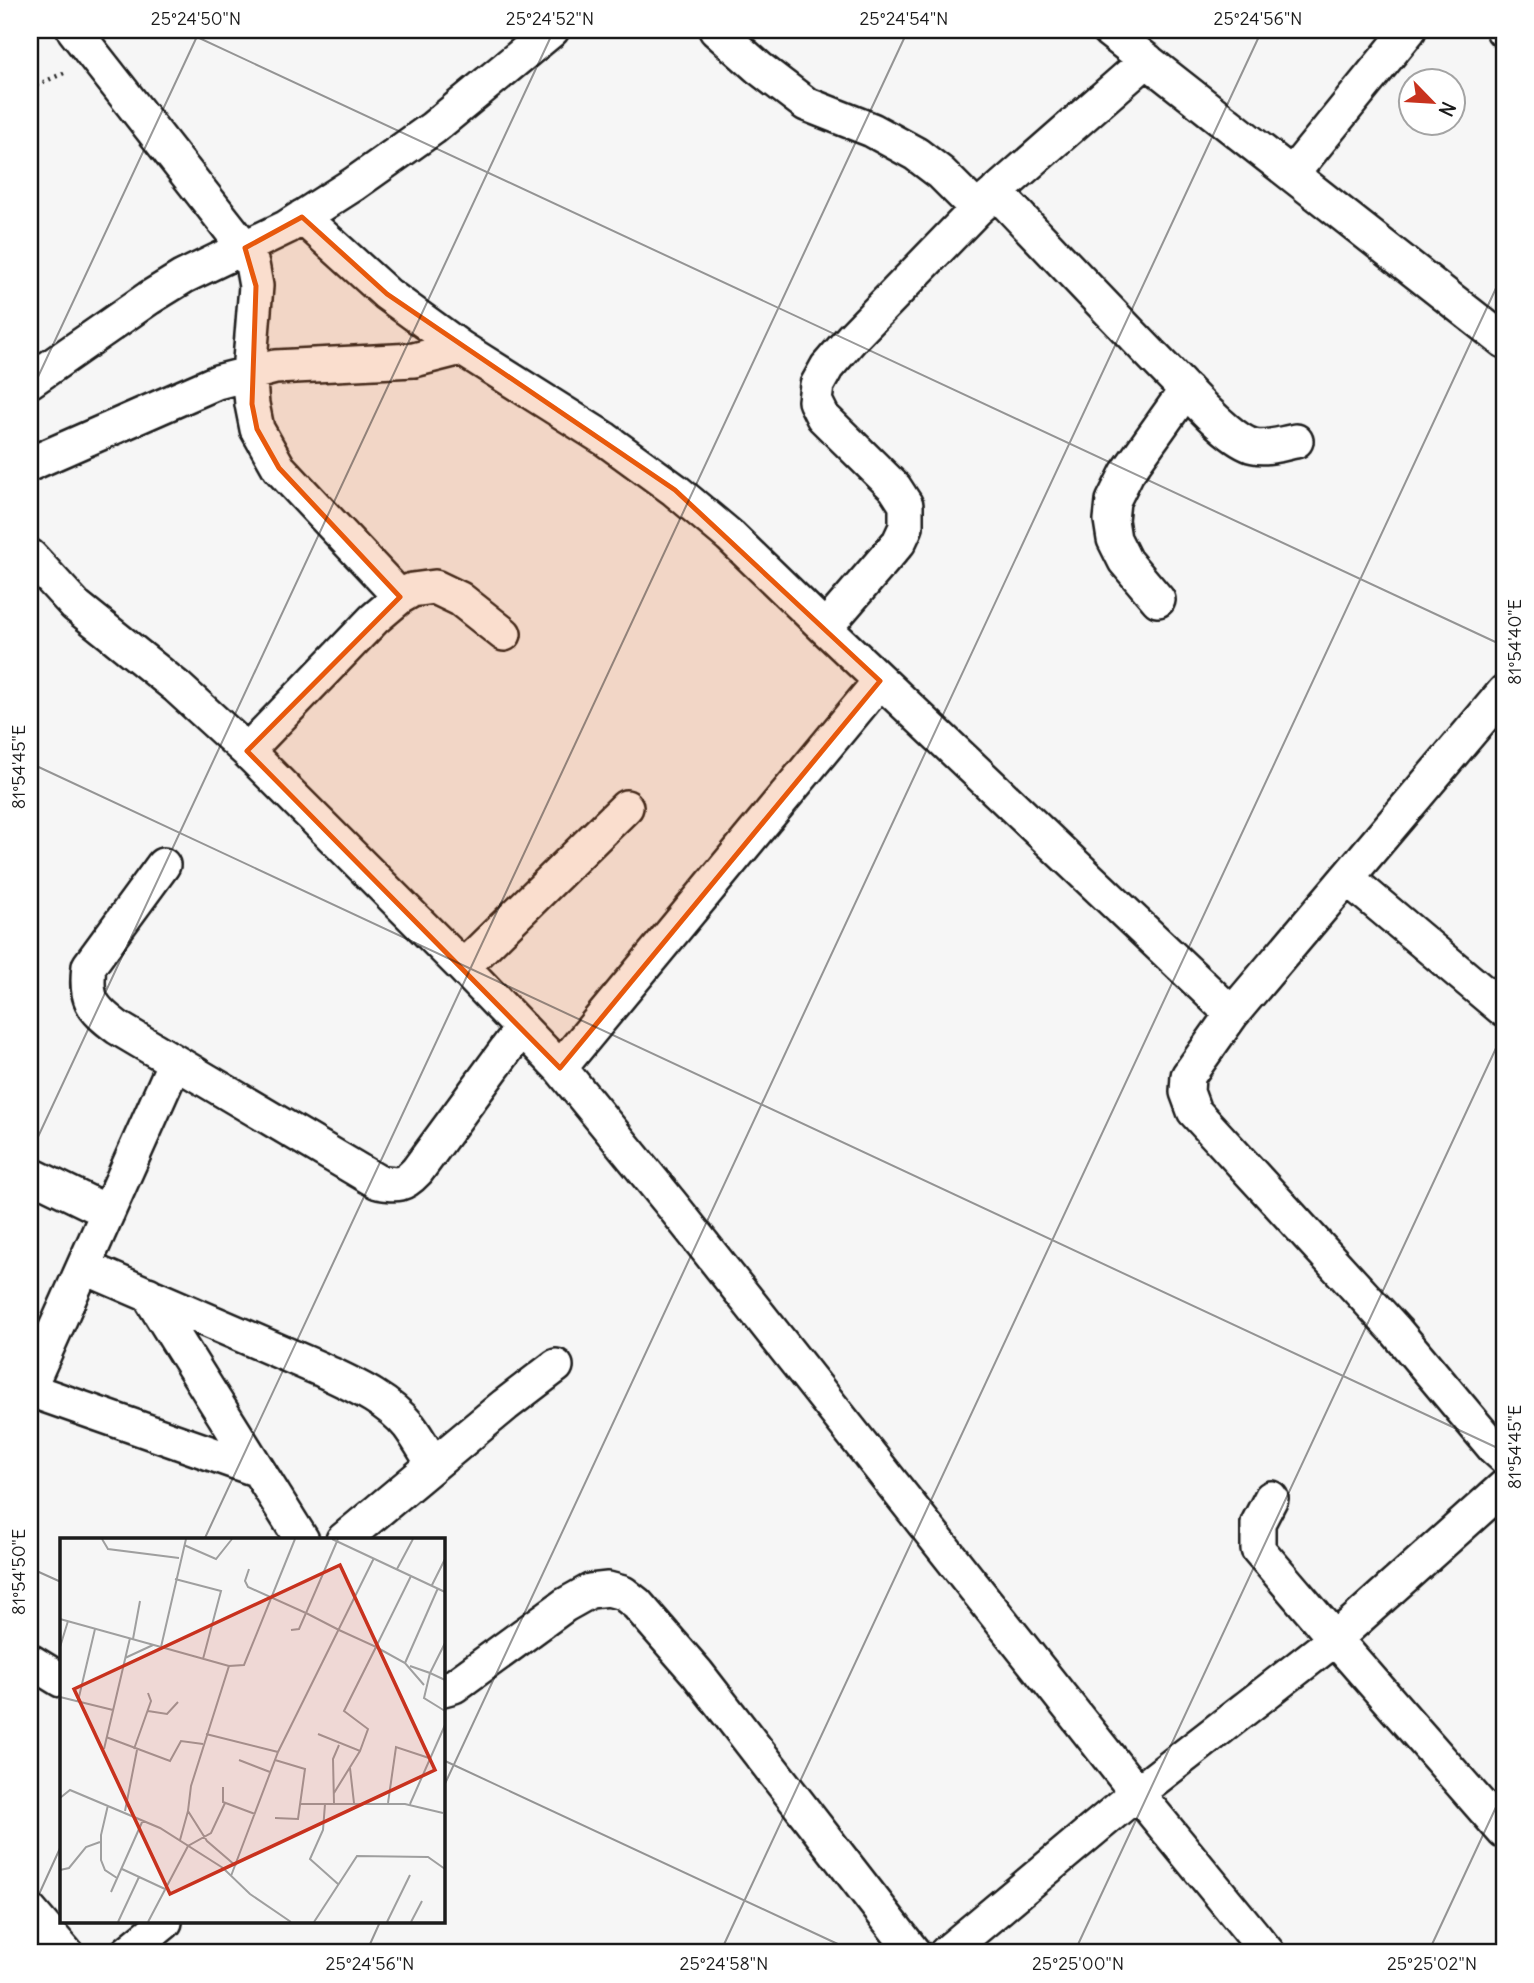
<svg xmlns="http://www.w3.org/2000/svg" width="1534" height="1983" viewBox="0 0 1534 1983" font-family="Delius,sans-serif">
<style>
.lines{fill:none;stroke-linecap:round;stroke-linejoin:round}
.minor-casing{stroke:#1c1c1c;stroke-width:38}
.path{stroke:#1c1c1c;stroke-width:4.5;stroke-dasharray:2 5;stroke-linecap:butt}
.minor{stroke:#fff;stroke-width:33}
.marked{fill:#e8590c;fill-opacity:0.2;stroke:#e8590c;stroke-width:5;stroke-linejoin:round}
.ticks{fill:none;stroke:#1c1c1c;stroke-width:2;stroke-opacity:0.45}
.inset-road{fill:none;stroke:#9f9f9f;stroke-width:2}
.view{fill:#c8321e;fill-opacity:0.15;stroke:#c8321e;stroke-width:3.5}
.inset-edge{fill:none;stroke:#1c1c1c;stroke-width:3.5}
.neatline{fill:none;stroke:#1c1c1c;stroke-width:2.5}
.ticks-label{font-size:18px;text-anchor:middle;fill:#1c1c1c}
</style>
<rect width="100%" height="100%" fill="#f6f6f6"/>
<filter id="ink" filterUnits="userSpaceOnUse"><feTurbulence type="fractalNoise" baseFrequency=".0143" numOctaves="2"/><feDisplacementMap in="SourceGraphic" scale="14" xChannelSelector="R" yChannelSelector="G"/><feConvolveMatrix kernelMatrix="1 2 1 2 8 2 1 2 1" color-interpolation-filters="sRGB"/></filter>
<g filter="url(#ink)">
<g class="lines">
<defs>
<path id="minor" d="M74 30 245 248 252 264 256 286 249 373 252 404 257 429 279 468 400 597
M716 30 759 68 806 104 872 130 916 154 941 173 977 209
M1108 30 1504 341
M1503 30 1504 31
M1292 174 1409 30
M996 192C1056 255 1116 319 1177 381 1194 398 1231 441 1254 446 1268 449 1283 443 1296 441
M302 217 387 294 461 348
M30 381 149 298 183 277 287 227 354 184 433 128 552 30
M30 464 217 382 275 367 414 360 461 348 605 439 675 490 730 536 825 628 1232 1014 1188 1076 1187 1092 1194 1111 1396 1331 1494 1448 1504 1457
M30 556 75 605 177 687 247 751 463 967 560 1068 672 1205 1137 1793 1268 1953
M1158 600 1125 561 1114 539 1111 520 1113 501 1127 473 1186 390
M825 628 899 542 906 527V505L895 488 823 417 815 401 817 385 827 367 852 338 977 209 1147 60
M247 751 374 619 400 597 412 590 435 587 460 599 504 634
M163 865 89 966C85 999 91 1008 118 1028L378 1182C398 1185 403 1186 417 1171L522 1028
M1347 878 1504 1010
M463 967 626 807
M1232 1014 1504 692
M560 1068 880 681
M30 1174 108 1212
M84 1267 320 1369C351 1384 386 1398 409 1426 418 1438 425 1451 433 1464
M148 1294 302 1540
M30 1386 175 1062
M30 1390 258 1470
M1271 1498 1258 1523V1549L1335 1639 1504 1487
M343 1540 505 1405 556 1366
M30 1661 61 1680
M443 1689 454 1686 565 1605 590 1591 608 1589 623 1593 637 1604 697 1673 914 1953
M30 1911 66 1953
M127 1953 165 1922
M946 1953 1137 1793 1335 1639 1504 1832"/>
</defs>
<use href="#minor" class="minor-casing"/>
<path class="path" d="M30 88 64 73"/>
<use href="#minor" class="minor"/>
</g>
</g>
<path class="marked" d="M302 217 387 294 675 490 880 681 560 1068 247 751 400 597 279 468 257 429 252 404 256 286 245 248Z"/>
<path class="ticks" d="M182 30 1504 646M30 394 200 30M30 763 1504 1451M30 1154 554 30M204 1540 908 30M30 1568 61 1582M443 1760 857 1953M443 1788 1262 30M30 1914 61 1846M366 1953 380 1922M720 1953 1504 271M1074 1953 1504 1031M1428 1953 1504 1790"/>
<g transform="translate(60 1538)">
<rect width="385" height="385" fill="#f6f6f6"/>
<path class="inset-road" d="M42 1 48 11 119 20M272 1 385 54M278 1 246 75 279 92 316 109 351 38M124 7 156 21 172 1M189 31 185 43 188 49 246 75 239 91 231 92M337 31 353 1M115 41 161 53 143 121M372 47 385 21M0 81 101 109 126 1M73 101 80 63M385 105 370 135 385 142M0 109 8 83M101 109 169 128M65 120 93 107M345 125 378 50M350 128 370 135 364 160 385 173M0 159 53 172M18 163 35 91M88 173 107 176 118 164M146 196 218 214M258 196 300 213 308 191 284 173 316 109 345 125 364 147M46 199 110 223 121 203 143 206M44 211 70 100M74 211 91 163 88 155M179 222 210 234M215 222 245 231 238 281 215 280M290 230 294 265M163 249V264L195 276M274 255 300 213M0 260 10 252 100 290 163 330 190 356 231 384M328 265 336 209 369 220M241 266H345L383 275M265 266 263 292 250 321 278 346M274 266 273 221 279 207M350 266 385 187M48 267 41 297V322L45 332 57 340M65 273 77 212M120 302 128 273M176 328 147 303 128 273 131 248 169 128 184 127 235 1M62 331 105 351M0 332 9 330 26 309 40 304M171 338 218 214 314 20M51 354 83 282M58 384 79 339M88 384 128 308 151 295 165 265M254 384 297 318 368 319 385 331M327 384 350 337M351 384 362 363"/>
<path class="view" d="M280 27 375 232 110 356 14 151Z"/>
<rect width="385" height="385" class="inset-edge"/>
</g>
<rect width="1534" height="1983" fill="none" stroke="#fff" stroke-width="77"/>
<g transform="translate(1432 102) rotate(115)"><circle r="33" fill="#ffffff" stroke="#a4a4a4" stroke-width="2"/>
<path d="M0-5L12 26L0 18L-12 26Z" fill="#c8321e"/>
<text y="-10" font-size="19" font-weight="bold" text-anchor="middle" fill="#1c1c1c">N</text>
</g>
<rect x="38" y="38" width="1458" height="1906" class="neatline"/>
<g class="ticks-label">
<text x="196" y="25">25°24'50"N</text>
<text x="550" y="25">25°24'52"N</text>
<text x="904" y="25">25°24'54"N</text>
<text x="1258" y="25">25°24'56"N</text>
<text transform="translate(1515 642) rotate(-90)" y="6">81°54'40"E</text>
<text transform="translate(19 767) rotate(-90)" y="6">81°54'45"E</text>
<text transform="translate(1515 1447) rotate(-90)" y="6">81°54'45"E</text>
<text transform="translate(19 1572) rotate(-90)" y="6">81°54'50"E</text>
<text x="370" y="1970">25°24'56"N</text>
<text x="724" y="1970">25°24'58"N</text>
<text x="1078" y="1970">25°25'00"N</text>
<text x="1432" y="1970">25°25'02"N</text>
</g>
</svg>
